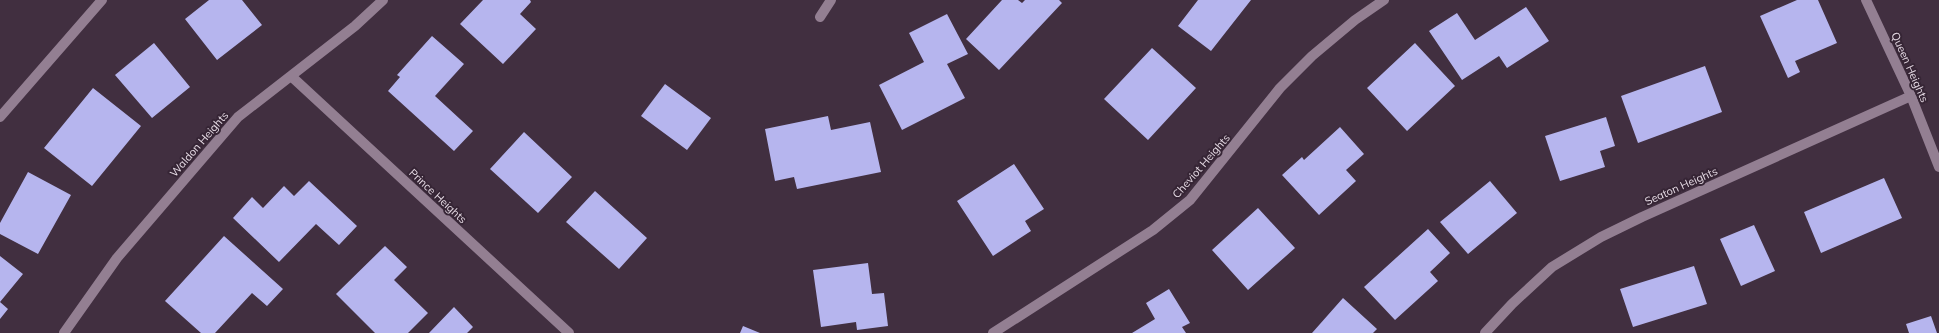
<svg xmlns="http://www.w3.org/2000/svg" width="1939" height="333" viewBox="0 0 1939 333" font-family="Mulish,sans-serif">
<style>
.building{fill:#b6b5ee}
.lines{fill:none;stroke-linecap:round;stroke-linejoin:round}
.service{stroke:#937f92;stroke-width:10}
.minor{stroke:#937f92;stroke-width:10}
.labels{text-anchor:middle;stroke-width:4;stroke-linejoin:round;paint-order:stroke}
.street-label{font-size:11px;fill:#e6dbe5;stroke:#362535}
</style>
<rect width="100%" height="100%" fill="#412f40"/>
<path class="building" d="M209 0H242L262 25 217 60 185 19Z
M483 0H530L531 2 520 14 536 29 503 64 460 24Z
M1002 0H1018L1022 3 1025 0H1059L1062 3 999 70 966 39Z
M1198 0H1251L1211 51 1178 26Z
M1797 0H1818L1837 43 1795 61 1800 72 1788 78 1760 16Z
M1526 7 1549 41 1507 68 1499 56 1462 80 1429 31 1457 13 1475 40Z
M947 14 968 54 947 64 965 98 902 130 879 85 924 62 909 33Z
M432 36 464 64 435 96 473 131 454 151 388 91 400 77 397 75Z
M154 43 190 87 152 118 115 75Z
M1415 43 1455 86 1407 131 1367 88Z
M1152 48 1196 88 1148 140 1104 99Z
M1705 66 1722 112 1638 143 1621 96Z
M665 84 711 118 687 150 641 116Z
M93 88 141 126 92 186 44 148Z
M828 116 831 130 870 122 881 172 797 189 794 177 775 181 765 129Z
M1606 117 1615 146 1600 151 1605 167 1560 181 1545 136Z
M1340 127 1364 154 1346 170 1356 181 1319 215 1282 175 1302 157 1304 160Z
M524 132 572 177 538 213 490 169Z
M1014 164 1044 209 1025 221 1031 231 993 256 957 201Z
M28 172 71 195 38 254 0 234V223Z
M1884 178 1902 218 1821 253 1804 212Z
M309 181 357 226 339 245 316 224 279 262 233 218 252 197 263 208 284 186 294 196Z
M1490 181 1517 213 1468 254 1440 222Z
M595 191 647 238 619 269 566 222Z
M1258 208 1295 248 1248 290 1212 250Z
M1754 225 1775 271 1741 286 1720 239Z
M1428 229 1450 253 1430 272 1438 281 1395 320 1364 287Z
M224 236 283 289 267 306 252 293 215 333H201L165 301Z
M385 246 407 267 394 280 428 313 408 333H375L336 294Z
M0 256 23 274 0 302Z
M868 263 872 294 884 293 888 326 857 330 856 322 821 327 813 270Z
M1694 266 1707 304 1633 327 1620 289Z
M1169 289 1190 323 1182 327 1186 333H1132L1155 319 1146 303Z
M1343 298 1377 329 1373 333H1312Z
M0 302 8 309 0 319Z
M454 307 473 327 467 333H429Z
M1931 316 1937 333H1909L1906 324Z
M743 326 760 333H740Z"/>
<g class="lines">
<path class="service" d="M0 117 102 0"/>
<path class="minor" d="M1866 0 1911 96 1939 167
M820 17 831 0
M291 76 569 333
M64 333 117 258 238 117 355 26 383 0
M993 333 1153 230 1190 200 1280 88 1312 56 1355 20 1384 0
M1485 333 1512 304 1552 267 1601 237 1642 217 1911 96"/>
</g>
<g class="labels">
<g class="street-label">
<text transform="translate(1910 67) rotate(66)" y="4">Queen Heights</text>
<text transform="translate(199 144) rotate(-49)" y="4">Waldon Heights</text>
<text transform="translate(1201 166) rotate(-49)" y="4">Cheviot Heights</text>
<text transform="translate(1681 186) rotate(-24)" y="4">Seaton Heights</text>
<text transform="translate(438 196) rotate(43)" y="4">Prince Heights</text>
</g>
</g>
</svg>
